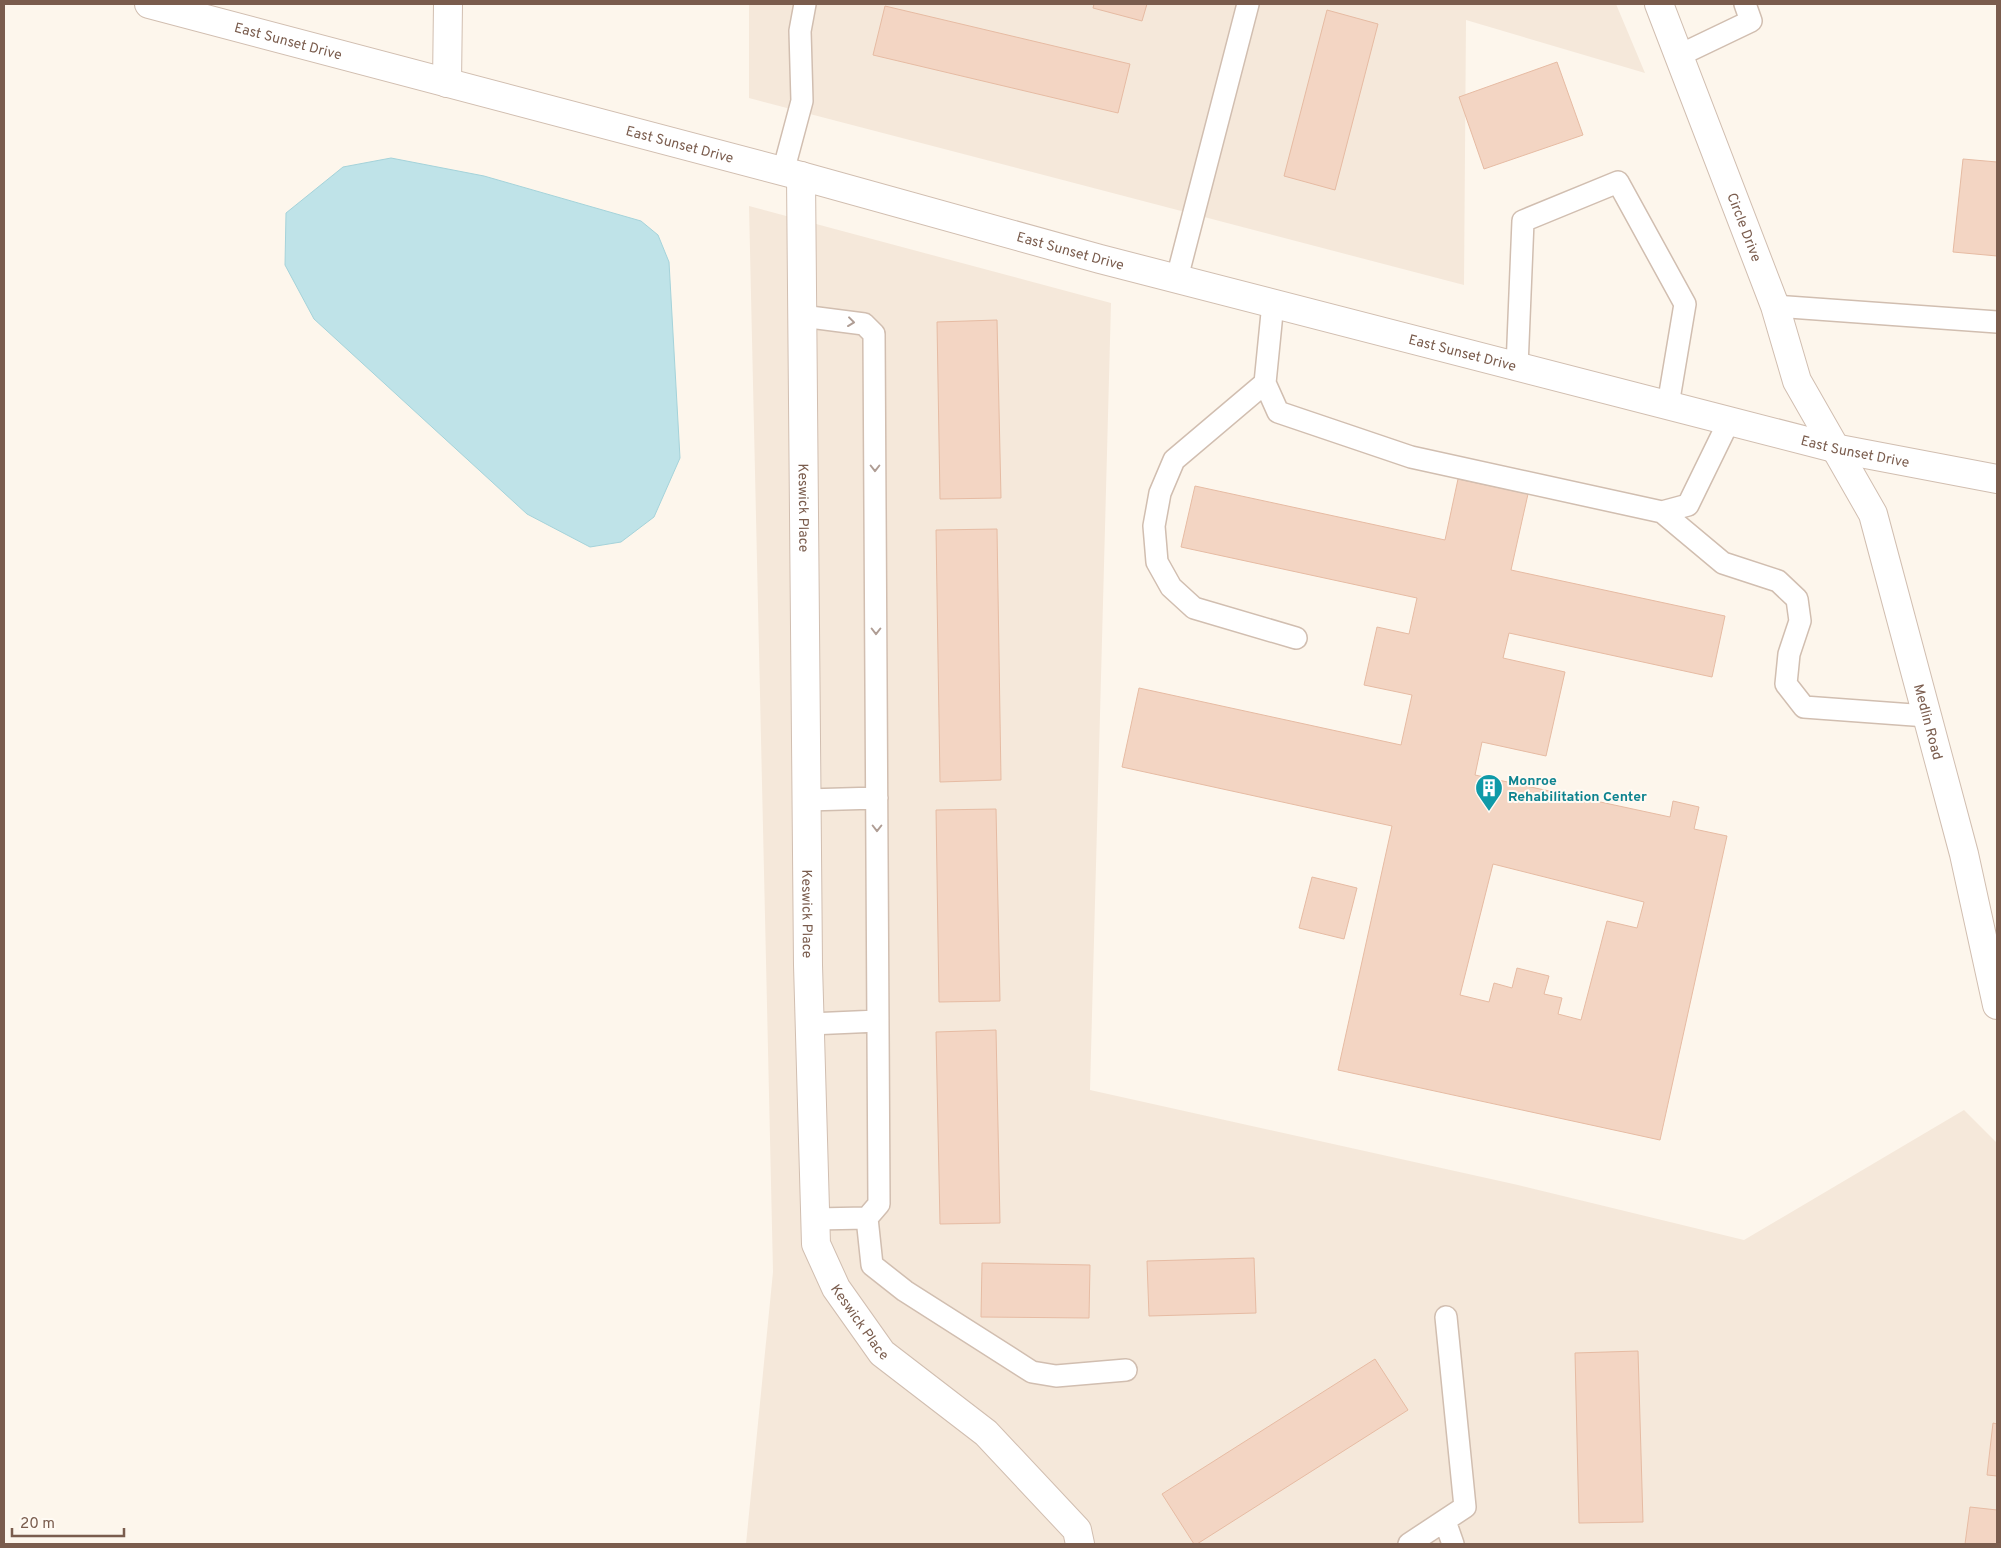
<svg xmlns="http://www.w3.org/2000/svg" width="2001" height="1548" viewBox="0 0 2001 1548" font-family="Overpass,sans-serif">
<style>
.residential{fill:#f5e8da}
.water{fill:#bfe3e8;stroke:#a5d3da}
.building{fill:#f3d5c3;stroke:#e6bba3;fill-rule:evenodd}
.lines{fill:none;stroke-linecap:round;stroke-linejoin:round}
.service-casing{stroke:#d1beb0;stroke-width:24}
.minor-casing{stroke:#d1beb0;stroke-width:30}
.tertiary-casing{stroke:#d1beb0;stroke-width:30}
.service{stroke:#fff;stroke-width:21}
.minor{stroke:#fff;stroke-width:28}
.tertiary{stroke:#fff;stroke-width:28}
.oneway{stroke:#af9d94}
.labels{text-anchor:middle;stroke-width:4;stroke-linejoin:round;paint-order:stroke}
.street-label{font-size:14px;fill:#7a5c4d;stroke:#fffaf3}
.culture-label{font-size:14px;font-weight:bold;fill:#0d838f;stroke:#fffaf3;text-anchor:start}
</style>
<rect width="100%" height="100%" fill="#fdf6ec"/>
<path class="residential" d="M749 4H1616L1645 73 1466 20 1464 285 749 98Z
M749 206 1111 303 1090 1090 1518 1185 1744 1240 1964 1110 1997 1143V1544H746L773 1272Z"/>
<path class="water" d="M391 158 484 176 641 221 658 235 669 262 680 458 654 517 621 542 590 547 527 514 314 319 285 265 286 213 343 167Z"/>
<path class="building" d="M1094 4H1147L1142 21 1093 8Z
M885 6 1130 64 1118 113 873 55Z
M1327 10 1378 24 1335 190 1284 176Z
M1557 62 1583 135 1484 169 1459 97Z
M1963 159 1997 162V256L1953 252Z
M997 320 1001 498 940 499 937 322Z
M1458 479 1528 494 1511 570 1725 616 1712 677 1509 633 1503 658 1565 672 1546 756 1482 742 1475 775 1670 817 1673 801 1699 807 1694 829 1727 836 1660 1140 1338 1070 1392 826 1122 767 1139 688 1401 745 1412 695 1364 685 1377 627 1409 634 1417 598 1181 547 1195 486 1445 540ZM1493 864 1644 902 1637 928 1607 921 1581 1020 1558 1014 1562 998 1544 994 1549 976 1517 968 1512 988 1494 983 1489 1002 1460 995Z
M997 529 1001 780 940 782 936 530Z
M996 809 1000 1001 939 1002 936 810Z
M1312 877 1357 888 1344 939 1299 928Z
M996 1030 1000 1223 940 1224 936 1032Z
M1254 1258 1256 1313 1149 1316 1147 1261Z
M982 1263 1090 1265 1089 1318 981 1317Z
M1638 1351 1643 1522 1579 1523 1575 1353Z
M1375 1359 1408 1410 1197 1544H1194L1162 1494Z
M1993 1423 1997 1424V1476L1987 1475Z
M1970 1507 1997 1510V1544H1965Z"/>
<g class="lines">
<defs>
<path id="service" d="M1680 55 1751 21 1745 4
M783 172 802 101 800 31 805 4
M1177 278 1248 4
M1273 303 1265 383 1278 412 1411 457 1662 512 1688 505 1729 421
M1775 306 1997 322
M802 316 864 324 874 334 879 1204 867 1218 815 1219
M1517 367 1523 221 1618 182 1685 304 1668 405
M1265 383 1174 460 1160 493 1154 526 1157 562 1171 587 1194 608 1296 638
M1662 512 1723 563 1778 581 1797 599 1800 621 1789 654 1786 684 1804 707 1927 716
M807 800 877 798
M810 1024 878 1021
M867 1218 872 1265 905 1291 1032 1372 1056 1376 1126 1370
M1445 1521 1453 1544
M1409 1544 1465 1507 1446 1317"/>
<g id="minor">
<path id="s1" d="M1659 4 1775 306 1797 381 1873 514 1964 854 1997 1005"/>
<path d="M447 83 448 4"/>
<path id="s2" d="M801 176 808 965 816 1244 836 1288 882 1353 986 1433 1077 1530 1080 1544"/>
</g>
<g id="tertiary">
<path id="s3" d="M149 4 801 176 1100 259 1729 421 1834 448 1997 479"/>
</g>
</defs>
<use href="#service" class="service-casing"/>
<use href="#minor" class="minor-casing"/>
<use href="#tertiary" class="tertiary-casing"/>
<use href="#service" class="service"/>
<use href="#minor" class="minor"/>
<use href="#tertiary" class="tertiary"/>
</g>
<defs><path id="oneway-chevron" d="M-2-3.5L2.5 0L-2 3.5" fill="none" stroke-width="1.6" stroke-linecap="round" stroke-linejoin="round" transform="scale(1.25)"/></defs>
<g class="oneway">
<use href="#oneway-chevron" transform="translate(851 322) rotate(7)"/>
<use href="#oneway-chevron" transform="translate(875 468) rotate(90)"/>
<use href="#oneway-chevron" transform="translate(876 631) rotate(90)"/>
<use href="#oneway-chevron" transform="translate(877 828) rotate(90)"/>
</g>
<defs>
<symbol id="building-pin" viewBox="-11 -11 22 30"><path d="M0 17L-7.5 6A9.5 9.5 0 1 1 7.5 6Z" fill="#0f9aa8" stroke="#fffaf3"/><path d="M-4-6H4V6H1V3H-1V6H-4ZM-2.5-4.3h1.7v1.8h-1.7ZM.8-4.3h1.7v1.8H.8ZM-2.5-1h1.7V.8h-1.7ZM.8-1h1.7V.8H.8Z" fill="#fff"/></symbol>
</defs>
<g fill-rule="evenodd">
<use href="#building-pin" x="1473" y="772" width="32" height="43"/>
</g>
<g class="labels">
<g class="street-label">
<text dy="5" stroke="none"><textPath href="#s3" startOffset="144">East Sunset Drive</textPath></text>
<text dy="5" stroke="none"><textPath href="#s3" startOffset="549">East Sunset Drive</textPath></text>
<text dy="5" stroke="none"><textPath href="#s1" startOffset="239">Circle Drive</textPath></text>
<text dy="5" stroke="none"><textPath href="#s3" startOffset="954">East Sunset Drive</textPath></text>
<text dy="5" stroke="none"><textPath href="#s3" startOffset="1359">East Sunset Drive</textPath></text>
<text dy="5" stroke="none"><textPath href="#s3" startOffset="1764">East Sunset Drive</textPath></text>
<text dy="5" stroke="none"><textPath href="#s2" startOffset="332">Keswick Place</textPath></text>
<text dy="5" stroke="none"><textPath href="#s1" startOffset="770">Medlin Road</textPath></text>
<text dy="5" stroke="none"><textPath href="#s2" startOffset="738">Keswick Place</textPath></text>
<text dy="5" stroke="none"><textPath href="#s2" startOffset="1158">Keswick Place</textPath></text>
</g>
<g class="culture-label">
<text x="1508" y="785">Monroe<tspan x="1508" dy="16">Rehabilitation Center</tspan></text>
</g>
</g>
<rect width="2001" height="1548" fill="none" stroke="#7a5c4d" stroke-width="10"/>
<path d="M12 1528v8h112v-8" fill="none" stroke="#7a5c4d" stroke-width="2.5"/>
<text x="20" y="1528" font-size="15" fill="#7a5c4d" stroke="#fffaf3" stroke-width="4" paint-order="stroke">20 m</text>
</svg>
